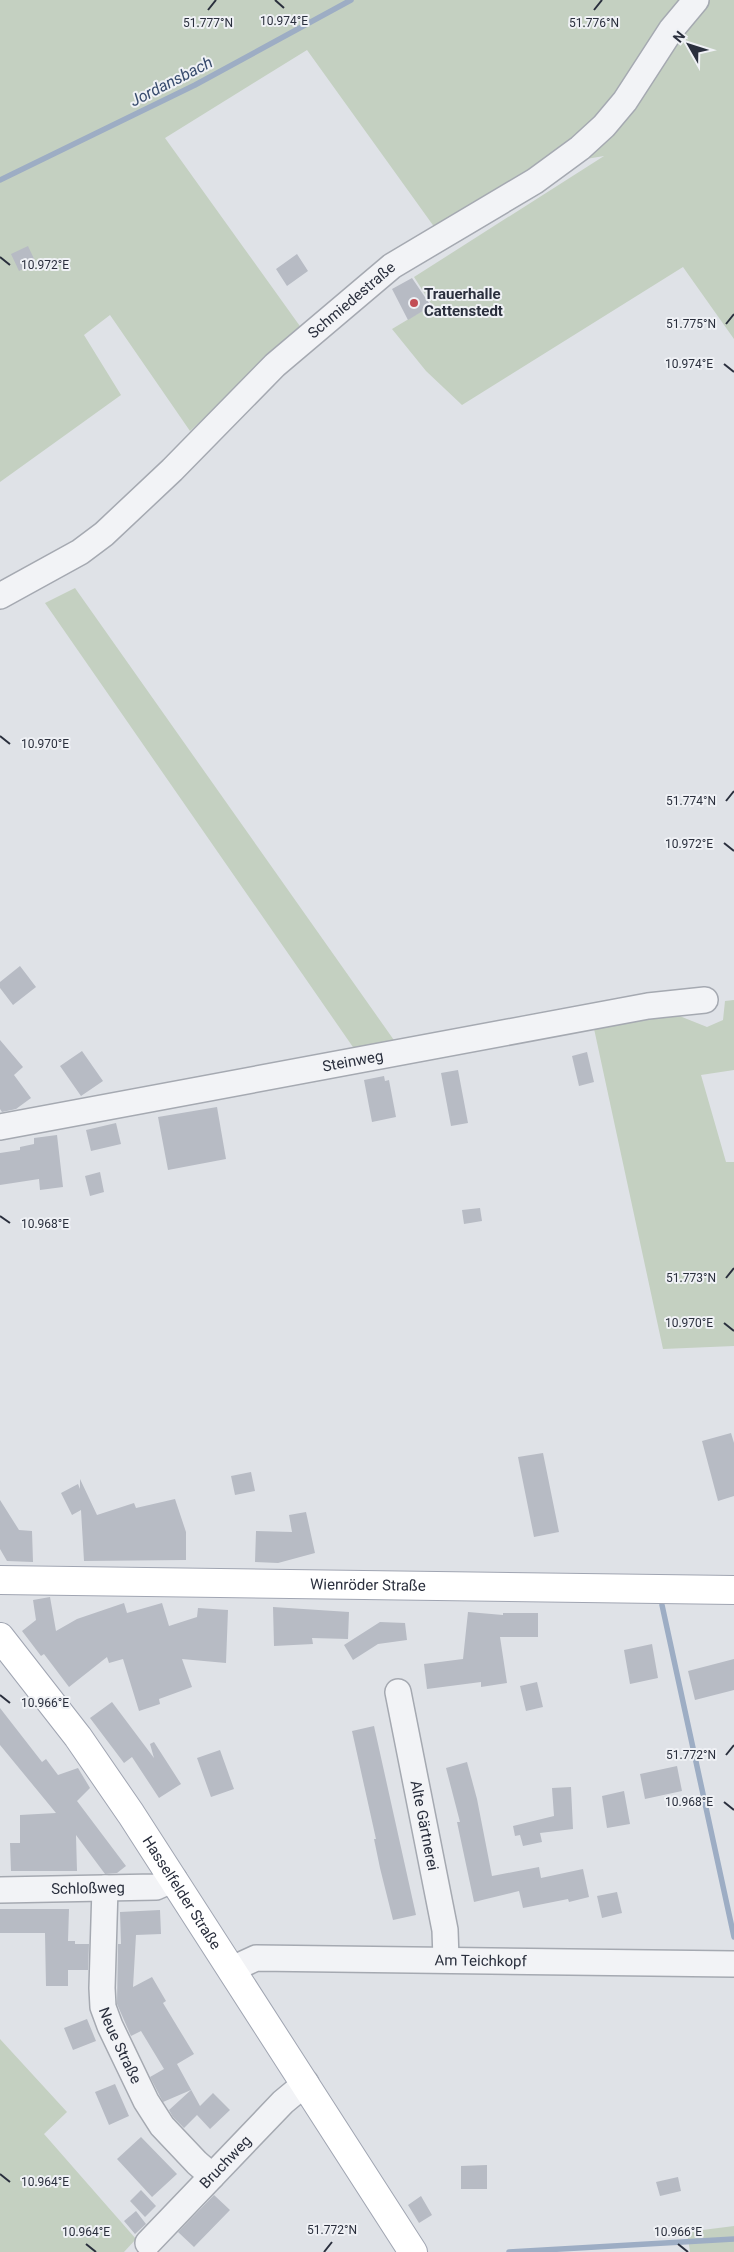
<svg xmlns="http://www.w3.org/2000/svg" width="734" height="2252" viewBox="0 0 734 2252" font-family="Roboto,sans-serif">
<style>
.green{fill:#c4d0c1}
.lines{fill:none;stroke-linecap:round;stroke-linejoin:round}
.stream{stroke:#9dadc4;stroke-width:5.5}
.building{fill:#b7bbc4}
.minor-casing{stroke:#a5a9b1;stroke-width:28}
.major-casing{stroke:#a0a5b2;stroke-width:30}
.minor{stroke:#f2f3f6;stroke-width:25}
.major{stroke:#fff;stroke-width:28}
.ticks{fill:none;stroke:#2a2f3d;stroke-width:2}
.poi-dot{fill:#c24e56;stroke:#eff1f5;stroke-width:2}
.labels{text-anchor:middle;stroke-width:4;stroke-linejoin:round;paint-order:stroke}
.poi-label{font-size:15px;font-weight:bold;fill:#2a2f3d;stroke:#eff1f5;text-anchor:start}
.street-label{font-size:15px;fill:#2a2f3d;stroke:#eff1f5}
.water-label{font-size:16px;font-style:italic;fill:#374b6d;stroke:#eff1f5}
.ticks-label{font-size:12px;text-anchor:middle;fill:#2a2f3d;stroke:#eff1f5;stroke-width:4;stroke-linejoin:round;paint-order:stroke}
</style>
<rect width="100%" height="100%" fill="#dfe2e7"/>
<path class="green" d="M0 0H734V339L683 267 462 405 426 371 392 329 432 305 414 277 604 156 538 167 435 228 307 50 165 138 302 329 190 431 110 315 84 335 121 395 0 482Z
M75 588 396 1043 355 1050 45 603Z
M734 1000V1070L701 1075 726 1162H734V1346L663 1349 593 1024 662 1009 707 1027 723 1020 725 1001Z
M0 2039 67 2112 44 2134 136 2239 124 2252H0Z
M734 2226V2252H690L687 2232Z"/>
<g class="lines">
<path class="stream" d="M0 180 195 85 351 0
M662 1605 734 1937
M509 2252 734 2239"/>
</g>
<path class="building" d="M28 246 36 263 19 271 11 254Z
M297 254 308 271 287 286 276 269Z
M412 278 431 306 408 320 392 289Z
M20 966 36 987 13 1005 0 988V982Z
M0 1040 23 1067 14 1075 31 1098 16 1109 2 1112 0 1109Z
M82 1051 103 1081 81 1096 60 1066Z
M587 1052 594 1082 579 1086 572 1056Z
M458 1070 468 1123 451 1126 441 1073Z
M384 1076 385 1081 389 1080 396 1117 372 1122 364 1080Z
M217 1107 226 1159 168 1170 158 1117Z
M116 1123 121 1144 91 1151 86 1130Z
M57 1135 63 1187 40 1190 39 1179 0 1185V1153L20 1150V1147L34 1144V1138Z
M100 1172 104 1192 90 1196 85 1176Z
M480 1208 482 1221 464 1224 462 1210Z
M731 1433 734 1443V1496L718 1501 702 1441Z
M543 1453 559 1532 534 1537 518 1457Z
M251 1472 255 1491 235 1495 231 1476Z
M80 1479 97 1515 134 1503 136 1508 175 1499 186 1532V1560L84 1561 81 1510 72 1515 61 1493 78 1484 80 1489Z
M0 1500 19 1530 32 1531 33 1562 7 1561 0 1549Z
M306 1512 315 1553 278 1563 255 1562 256 1531 292 1532 289 1515Z
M50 1597 56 1631 77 1619 124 1603 127 1613 162 1603 169 1626 197 1617 198 1608 228 1610 226 1663 182 1659 192 1687 159 1699 160 1704 139 1711 123 1659 109 1663 107 1657 69 1687 44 1654 41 1656 22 1631 36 1620 33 1600Z
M273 1607 349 1612 348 1639 312 1638 313 1644 274 1646Z
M468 1612 503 1615V1613H538V1637H500L507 1683 481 1687V1682L427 1689 424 1664 463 1659Z
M380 1622 405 1623 407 1640 378 1644 353 1660 344 1645Z
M652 1644 658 1678 630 1684 624 1650Z
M734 1659V1690L695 1700 688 1671Z
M537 1682 543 1707 526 1711 520 1686Z
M112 1702 154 1758 150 1744 154 1742 181 1784 159 1798 132 1757 124 1763 90 1718Z
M0 1708 42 1762 46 1759 58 1775 78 1768 90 1788 77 1801 126 1866 117 1873 105 1874 76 1835 77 1871H11L10 1843H20V1815L56 1813 0 1745Z
M374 1726 416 1915 393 1920 380 1868 374 1839H376L352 1731Z
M220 1750 234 1789 211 1797 197 1758Z
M467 1762 477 1799 492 1876 539 1867 541 1878 583 1869 589 1897 569 1902 568 1899 523 1908 519 1891 474 1902 457 1822H460L446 1768Z
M677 1766 682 1791 645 1799 640 1774Z
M571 1787 573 1829 540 1833 542 1842 523 1846 520 1835 515 1836 513 1826 554 1816 552 1788Z
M624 1791 630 1824 607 1828 602 1796Z
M617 1892 622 1913 602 1918 597 1896Z
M0 1909H69L68 1941H75V1944H89L88 1970H68V1986H46L45 1933H0Z
M160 1910 161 1934 136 1935 133 1987 152 1977 166 2001 163 2003 194 2054 177 2064 200 2106 213 2093 230 2110 210 2129 197 2115 184 2128 173 2117 169 2110 191 2090 163 2102 150 2077 164 2069 141 2031 131 2036 117 2004 118 1944H121L120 1912Z
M87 2019 96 2041 73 2050 64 2028Z
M115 2084 129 2116 109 2125 95 2092Z
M141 2137 177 2174 152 2197 117 2159Z
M487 2165V2189H461V2166Z
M678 2177 681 2191 660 2196 656 2182Z
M141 2190 156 2206 145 2217 130 2201Z
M214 2195 230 2210 194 2247 178 2232Z
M421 2196 432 2215 419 2223 408 2205Z
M136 2211 146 2224 135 2234 124 2221Z"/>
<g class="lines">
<defs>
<g id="minor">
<path id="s1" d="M0 596 80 552 104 534 172 470 275 365 392 266 535 181 580 148 604 126 625 101 671 30 696 0"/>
<path id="s2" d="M0 1127 648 1006 705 1000"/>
<path id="s3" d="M398 1692 445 1930 446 1959"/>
<path id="s4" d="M105 1888 102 1988 103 2007 110 2026 146 2101 162 2126 197 2163 212 2176"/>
<path id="s5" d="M0 1890 156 1887 174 1879"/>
<path id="s6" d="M232 1969 256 1958 733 1964"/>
<path id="s7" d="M148 2243 283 2102 306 2083"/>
</g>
<g id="major">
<path id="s8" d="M0 1580 734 1590"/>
<path id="s9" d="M0 1637 78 1737 131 1814 413 2252"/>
</g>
</defs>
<use href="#minor" class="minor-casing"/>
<use href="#major" class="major-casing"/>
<use href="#minor" class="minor"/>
<use href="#major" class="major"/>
</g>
<path class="ticks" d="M275 0 284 8M208 10 216 0M594 10 602 0M0 257 10 265M726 324 734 314M724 364 734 372M0 736 10 744M726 801 734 791M724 843 734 851M0 1216 10 1223M726 1278 734 1268M724 1323 734 1331M0 1695 10 1703M726 1755 734 1745M724 1802 734 1810M0 2174 10 2182M86 2244 96 2252M678 2244 688 2252M324 2252 332 2242"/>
<circle class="poi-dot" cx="414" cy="303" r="5"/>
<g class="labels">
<g class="poi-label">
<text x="424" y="299">Trauerhalle<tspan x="424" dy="17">Cattenstedt</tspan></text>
</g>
<g class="street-label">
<text dy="5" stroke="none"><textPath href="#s1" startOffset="462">Schmiedestraße</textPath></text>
<text dy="5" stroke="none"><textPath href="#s2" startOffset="359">Steinweg</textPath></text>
<text dy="5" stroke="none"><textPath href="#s8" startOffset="368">Wienröder Straße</textPath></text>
<text dy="5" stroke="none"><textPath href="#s3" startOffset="136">Alte Gärtnerei</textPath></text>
<text dy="5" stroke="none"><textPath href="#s5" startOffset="88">Schloßweg</textPath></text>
<text dy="5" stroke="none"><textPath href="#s9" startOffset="314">Hasselfelder Straße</textPath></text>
<text dy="5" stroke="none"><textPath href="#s6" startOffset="251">Am Teichkopf</textPath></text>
<text dy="5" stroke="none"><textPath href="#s4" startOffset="161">Neue Straße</textPath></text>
<text dy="5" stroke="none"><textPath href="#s7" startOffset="112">Bruchweg</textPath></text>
</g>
<g class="water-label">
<text transform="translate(171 81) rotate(-27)" y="6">Jordansbach</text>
</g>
</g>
<g class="ticks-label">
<text x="284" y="25">10.974°E</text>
<text x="208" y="27">51.777°N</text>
<text x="594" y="27">51.776°N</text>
<text x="45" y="269">10.972°E</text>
<text x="691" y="328">51.775°N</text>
<text x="689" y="368">10.974°E</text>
<text x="45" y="748">10.970°E</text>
<text x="691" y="805">51.774°N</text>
<text x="689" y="848">10.972°E</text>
<text x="45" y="1228">10.968°E</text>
<text x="691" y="1282">51.773°N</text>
<text x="689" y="1327">10.970°E</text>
<text x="45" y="1707">10.966°E</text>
<text x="691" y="1759">51.772°N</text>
<text x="689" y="1806">10.968°E</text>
<text x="45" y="2186">10.964°E</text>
<text x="332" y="2234">51.772°N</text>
<text x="86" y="2236">10.964°E</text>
<text x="678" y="2236">10.966°E</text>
</g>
<g transform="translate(689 45) rotate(309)" stroke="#eff1f5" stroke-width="4" paint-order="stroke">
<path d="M0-4L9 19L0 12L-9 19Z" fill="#2a2f3d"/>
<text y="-8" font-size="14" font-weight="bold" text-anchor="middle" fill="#2a2f3d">N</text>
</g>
</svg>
